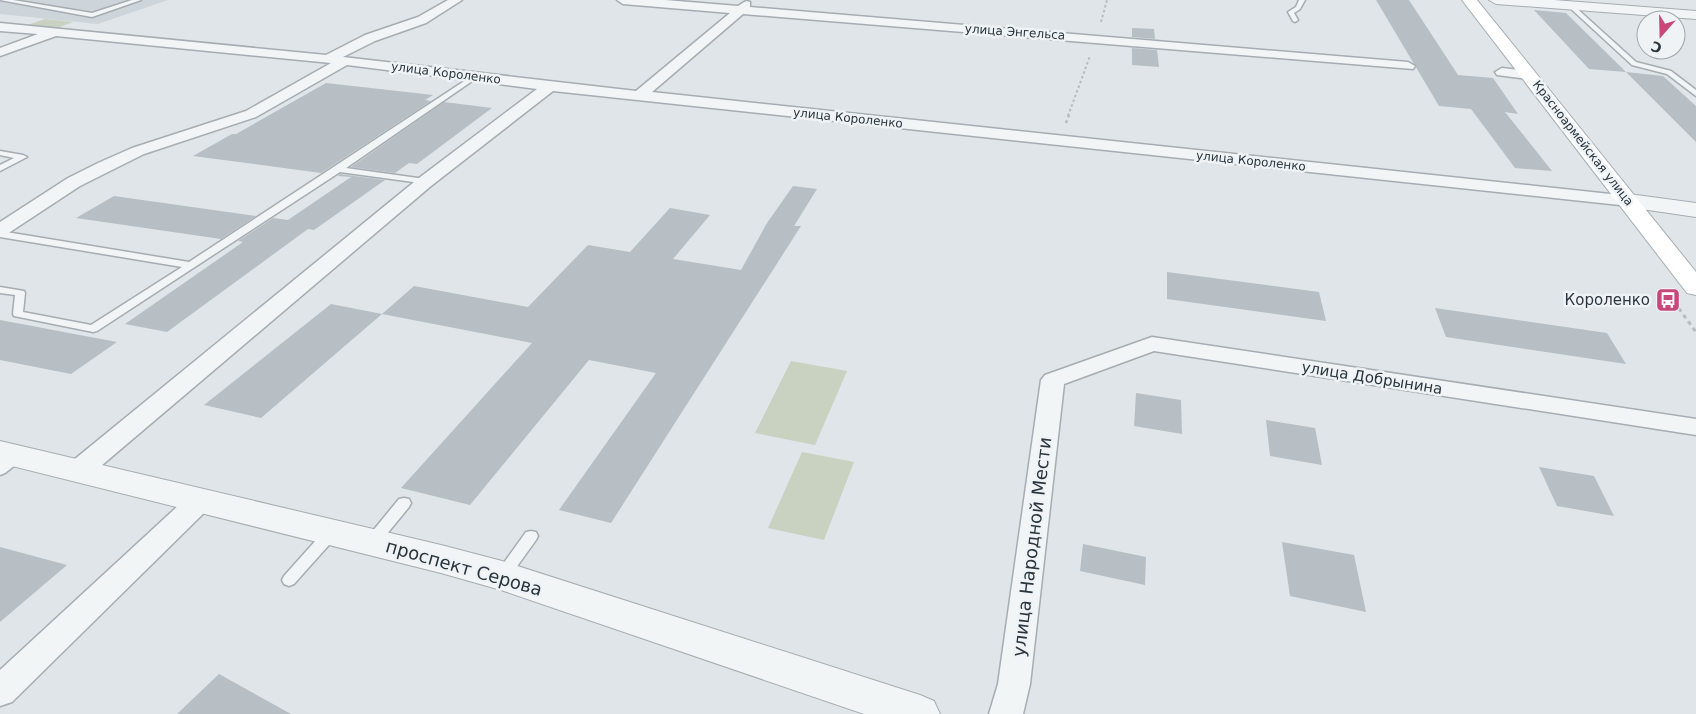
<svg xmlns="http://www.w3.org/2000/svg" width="1696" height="714" viewBox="0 0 1696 714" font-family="'DejaVu Sans',sans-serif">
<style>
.built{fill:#cdd5da}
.green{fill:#c9d2c1}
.building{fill:#b7bfc4}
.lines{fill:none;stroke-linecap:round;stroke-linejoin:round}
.service-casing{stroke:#a5adb2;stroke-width:3}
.minor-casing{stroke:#a5adb2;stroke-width:3}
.tertiary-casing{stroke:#a5adb2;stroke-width:2}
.secondary-casing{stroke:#a5adb2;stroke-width:2}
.path-far2{stroke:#b6bcbf;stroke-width:2;stroke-dasharray:2.5 2.5;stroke-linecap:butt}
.path-far1{stroke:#b6bcbf;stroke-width:2.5;stroke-dasharray:3 3;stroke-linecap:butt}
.path{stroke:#b6bcbf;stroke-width:3;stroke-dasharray:4 4;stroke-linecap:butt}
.service{fill:#f2f5f6;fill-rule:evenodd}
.minor{fill:#f2f5f6;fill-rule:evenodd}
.tertiary{fill:#f2f5f6;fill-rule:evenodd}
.secondary{fill:#fff;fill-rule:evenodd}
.labels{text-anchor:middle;stroke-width:5;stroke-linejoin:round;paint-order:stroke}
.far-street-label{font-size:12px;fill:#29363e;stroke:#eff3f6}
.poi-label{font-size:15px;fill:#29363e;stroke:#eff3f6;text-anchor:end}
.street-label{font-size:15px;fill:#29363e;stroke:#eff3f6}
.near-street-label{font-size:18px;fill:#29363e;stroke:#eff3f6}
</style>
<rect width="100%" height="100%" fill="#dfe5e8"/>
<path class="built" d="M0 0H168L98 24 0 14Z"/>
<path class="green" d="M45 19 73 22 49 31 19 28Z
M791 361 847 371 815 445 755 433Z
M802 452 854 462 824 540 768 528Z"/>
<path class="building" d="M1376 0H1409L1458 75 1493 78 1518 114 1505 112 1552 171 1515 168 1471 109 1439 106Z
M1534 10 1566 13 1626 72 1589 69Z
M1132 28 1154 29 1155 39 1132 37Z
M1132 48 1157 50 1159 67 1132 65Z
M1626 72 1663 76 1696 106V142Z
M326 83 433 95 425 100 431 101 321 173 193 156 232 134H236Z
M444 102 492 108 417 164 409 163 395 173 351 167Z
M340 174 385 180 314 230 308 229 167 332 125 324 243 242 238 241 273 218 288 220 351 177 338 176Z
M793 186 817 189 794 226H801L611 523 559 510 656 373 589 360 470 505 401 488 532 343 382 314 414 286 528 307 588 245 630 252 670 208 710 215 673 259 741 270 767 223Z
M114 196 256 216 221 239 76 218Z
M1167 272 1319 292 1326 321 1167 299Z
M331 304 382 314 261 418 204 405Z
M1435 308 1607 333 1626 364 1446 337Z
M0 320 117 342 71 374 0 360Z
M1136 393 1181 400 1182 434 1134 426Z
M1266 420 1315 428 1322 465 1270 456Z
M1539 467 1594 476 1614 516 1557 506Z
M1282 542 1354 555 1366 612 1290 596Z
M1083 544 1146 557 1145 585 1080 571Z
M0 547 67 565 0 622Z
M219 674 291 714H177Z"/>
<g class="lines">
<defs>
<path id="service" d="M0 0H13L92 13 132 0H141L92 17Z
M1299 0H1305L1300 9 1294 13 1298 20 1295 22 1293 21 1288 12 1296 7Z
M1569 5H1573L1636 62 1671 71 1696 90V96L1667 74 1632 65 1569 7Z
M472 76 478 77 346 168 425 179 428 180V184L340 172 97 331 93 332 14 316 13 314 15 295 0 293V287L24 291 25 293 23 312 91 325 182 267 0 237V231L189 262Z
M0 151 23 155 27 157 0 171V165L14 158 0 155Z
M18 451 23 453 24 456 23 459 5 473 0 475V463Z
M404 498 409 499 411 503 409 507 377 546 372 548 367 546 365 542 367 538 399 499Z
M331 528 336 529 338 533 336 537 294 584 289 586 284 584 282 580 284 576 326 529Z
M531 531 536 532 538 536 536 540 508 579 503 581 498 579 496 575 498 571 526 532Z"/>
<path id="minor" d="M448 0H462L426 23 375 41 343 57 636 91 730 13 623 4 617 0H665L738 6 746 1 750 2V7L1408 62 1415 66 1413 69 743 14 652 92 1629 196 1635 197 1638 201 1635 205 1629 206 553 91 431 186 88 477 79 479 70 477 66 470 70 463 419 178 537 89 347 65 256 117 144 154 80 186 7 234 0 236V222L68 178 98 163 132 148 246 111 331 63 56 36 0 56V48L38 34 0 31V23L326 55 365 35 418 17Z
M1502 68 1529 71 1536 75 1529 79 1497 75 1495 72Z
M1152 337 1696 419V435L1154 351 1064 384 1030 684 1023 714H989L998 684 1041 380 1045 375Z
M201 490 210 493 214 500 210 507 12 702 0 706V670L192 493Z"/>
<path id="tertiary" d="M1489 0H1554L1696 11V19L1496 4Z
M1629 194 1696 203V217L1621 206 1618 201 1621 196Z
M0 441 441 545 502 561 920 695 934 701 940 714H864L501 590 441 573 0 463Z"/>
<path id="secondary" d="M1462 0H1477L1696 272V295L1687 293Z"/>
</defs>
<use href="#service" class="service-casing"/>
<use href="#minor" class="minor-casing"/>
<use href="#tertiary" class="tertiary-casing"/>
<use href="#secondary" class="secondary-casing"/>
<path class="path-far2" d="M1101 22 1107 0
M1068 116 1090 56"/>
<path class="path-far1" d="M1066 123 1069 115"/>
<path class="path" d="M1674 302 1696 332"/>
<use href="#service" class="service"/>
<use href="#minor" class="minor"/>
<use href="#tertiary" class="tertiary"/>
<use href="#secondary" class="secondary"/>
</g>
<defs>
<symbol id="bus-square" viewBox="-11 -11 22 22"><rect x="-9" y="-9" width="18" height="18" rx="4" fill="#c9487c" stroke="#eff3f6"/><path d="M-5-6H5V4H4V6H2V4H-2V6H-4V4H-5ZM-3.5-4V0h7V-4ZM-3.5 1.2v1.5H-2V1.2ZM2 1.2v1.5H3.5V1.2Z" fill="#fff"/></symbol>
</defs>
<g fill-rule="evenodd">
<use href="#bus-square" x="1654" y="286" width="28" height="28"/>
</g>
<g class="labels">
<g class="far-street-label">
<text transform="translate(1015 32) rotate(4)" y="4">улица Энгельса</text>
<text transform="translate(446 73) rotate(7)" y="4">улица Короленко</text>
<text transform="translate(848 118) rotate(6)" y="4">улица Короленко</text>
<text transform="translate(1583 143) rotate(52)" y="4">Красноармейская улица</text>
<text transform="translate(1251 161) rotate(6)" y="4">улица Короленко</text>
</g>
<g class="poi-label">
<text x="1650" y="305">Короленко</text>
</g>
<g class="street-label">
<text transform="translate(1372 378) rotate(9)" y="5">улица Добрынина</text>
</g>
<g class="near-street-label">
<text transform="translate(1032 547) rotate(-83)" y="6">улица Народной Мести</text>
<text transform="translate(464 568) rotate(16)" y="6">проспект Серова</text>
</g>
</g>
<g transform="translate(1661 35) rotate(200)"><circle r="24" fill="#eff3f6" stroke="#a0a7ac"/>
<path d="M0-4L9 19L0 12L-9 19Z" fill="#c9487c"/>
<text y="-8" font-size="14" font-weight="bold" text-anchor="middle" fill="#29363e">С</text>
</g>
</svg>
